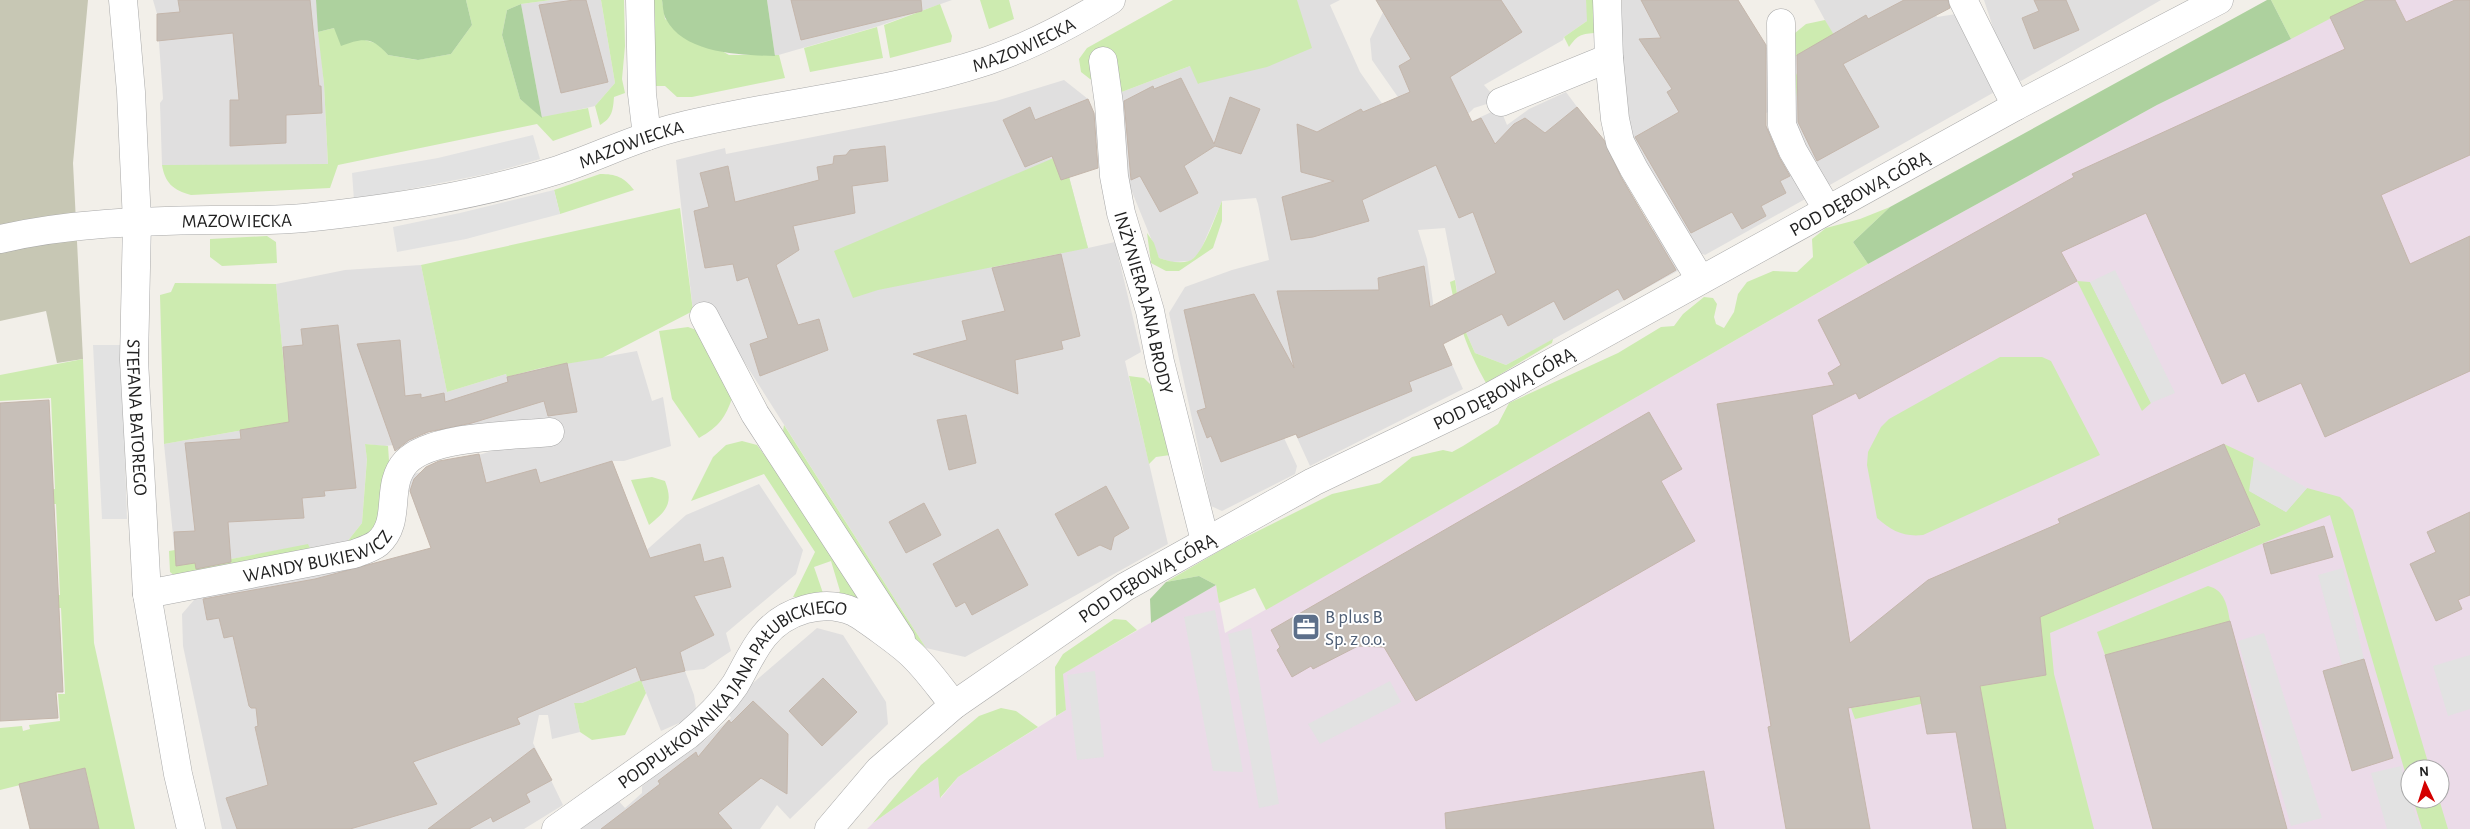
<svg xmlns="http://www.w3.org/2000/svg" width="2470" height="829" viewBox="0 0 2470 829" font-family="'Alegreya Sans',sans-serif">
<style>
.residential{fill:#e0dfdf}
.industrial{fill:#ebdbe8;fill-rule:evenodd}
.construction{fill:#c7c7b4}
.grass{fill:#cdebb0}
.forest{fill:#add19e}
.parking{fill:#e2e2e2}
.building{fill:#c7bfb8;stroke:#c4b6ab}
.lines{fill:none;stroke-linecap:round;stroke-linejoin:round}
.minor-casing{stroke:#a9a9a9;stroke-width:29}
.minor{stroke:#fff;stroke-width:28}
.labels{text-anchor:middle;stroke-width:4;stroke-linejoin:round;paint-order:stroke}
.street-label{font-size:19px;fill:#222;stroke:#fff}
.service-label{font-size:19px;fill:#4e5e75;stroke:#fff;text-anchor:start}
</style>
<rect width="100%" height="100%" fill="#f2efe9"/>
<path class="residential" d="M153 0H316L324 84 328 165H162L160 103 163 99 157 14Z
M551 0H601L615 83 595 106 542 118 521 4Z
M767 0H952L879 26 775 56Z
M1297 0H1340L1330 5 1360 72 1402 132 1438 137 1500 108 1507 125 1529 109 1566 92 1606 146 1651 231 1658 226 1683 268 1506 365 1475 353 1461 321 1456 285 1445 228 1418 230 1427 259 1437 331 1463 389 1310 466 1288 418 1272 412 1297 466 1295 474 1222 511 1211 506 1169 313 1185 287 1232 270 1269 260 1258 204 1256 198 1222 201 1199 254 1190 261 1172 262 1159 258 1128 182 1119 93 1190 66Z
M1389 0H1586L1588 17 1587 21 1564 37 1563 40 1484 85 1491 93 1493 102 1474 108 1468 114 1421 130 1372 60 1370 39Z
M1622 0H1738L1774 60 1775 108 1761 116 1807 198 1705 255 1696 251 1631 139 1621 40Z
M1814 0H1928L1937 17 1956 14 1998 90 1828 186 1793 129 1789 60 1833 35Z
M1984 0H2161L2021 81 2008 73Z
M1064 80 1088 99 1097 120 1100 140 1063 154 1065 162 1088 248 1115 242 1141 352 1125 361 1168 544 965 657 926 648 708 305 693 311 676 160 725 148 726 154 996 101Z
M421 265 447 392 506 374 508 377 541 368 637 351 652 401 663 397 671 446 624 461H612L641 535 630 538 641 555 686 515 759 484 803 550 796 574 726 633 731 651 704 669 685 671 694 695 697 715 661 731 641 680 582 703H574L580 732 552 739 548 715H539L533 743 563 805 524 829H222L183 646 182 614 200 593 316 575 441 549 428 520 421 522 407 484 414 474 526 441 457 430 455 424 414 437 415 443 384 446 365 444 367 458 362 523 347 542 310 548 308 545 231 559 176 566 164 444 283 423 286 388 276 284 345 270Z
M817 628 843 635 886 702 888 724 790 819 777 805 760 829H580L616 798 625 808 642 793V786L693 747 705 740 731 718 724 708Z"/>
<path class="industrial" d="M2366 0H2470V829H867L873 823 938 777 941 798 958 777 1066 710 1062 674 1216 585 1225 633 1868 264 2157 105ZM2410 769H2440V799H2410Z"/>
<path class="construction" d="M0 0H88L73 163 83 359 57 363 46 311 0 321Z"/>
<path class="grass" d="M466 0H551L521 4 507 10 502 35 520 99 542 117 588 108 592 127 553 141 537 124 338 165 330 188 191 195C173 190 165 183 162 165L328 164 324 84 318 32 334 28 361 39 379 44 388 55 417 60 451 54 472 25Z
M601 0H624L625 46 622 79 625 93 614 97C613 111 612 118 600 125L595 106 615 83Z
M652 0H662L665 19 729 55H779L785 78 692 97H677L665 86H654Z
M980 0H1009L1014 19 989 29Z
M1173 0H1297L1312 48 1267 67 1200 83 1198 84 1190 66 1119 93 1099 86 1081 72 1079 59 1087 48Z
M1586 0H1595L1594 33C1580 34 1577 36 1569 47L1564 37 1587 21Z
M2271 0H2366L2291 39Z
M940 4 952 36 951 42 890 58 884 25Z
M1825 20 1834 35 1789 60 1798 77 1793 129 1786 50 1795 33 1806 24Z
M877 27 883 58 810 72 804 48Z
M1063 154 1088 248 878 290 853 298 834 251Z
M600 174C616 174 624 177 634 190L560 214 554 190Z
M1222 201V221L1213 248 1179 271H1166L1151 263 1147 233 1154 243 1159 258C1168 261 1179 264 1189 261 1203 256 1216 214 1222 201Z
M1890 207 1853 242 1868 264 1266 610 1255 588 1219 603 1216 585 1199 576 1166 582 1228 546 1332 494 1380 483 1412 457 1443 450 1452 452 1463 446 1498 424 1509 403 1618 353 1661 327 1674 326 1683 314 1704 297 1713 298 1717 304 1714 317 1716 324 1724 328 1734 312 1738 294 1747 282 1773 271 1797 272 1813 257 1812 239 1826 228 1860 219Z
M680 208 693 311 602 358 541 368 507 377 506 374 447 392 421 265Z
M267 236 276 242 277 263 222 266 210 257V239Z
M1455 280 1461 321 1475 353 1506 365 1553 339 1552 343 1486 383C1466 347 1458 322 1450 282Z
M2077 281 2090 282 2151 403 2142 411Z
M175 283 276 284 286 387 295 440 282 423 164 444 160 295 171 292Z
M688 327 702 332 733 396C725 418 720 426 699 438L672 399 659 331Z
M2000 357H2042L2051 361 2100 455 1923 535C1903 537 1892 531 1877 518L1867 465 1868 452 1881 427 1889 419Z
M83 359 94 643 135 829H99L85 769 0 790V728L22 726 23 731 30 729 29 725 60 721 58 694H65L61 608H54L53 595H60L56 504H50L48 490 55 489 51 398 0 401V375Z
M1129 376 1144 378 1152 386 1170 455 1156 457 1149 464Z
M784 425 926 648 902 626 782 437Z
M742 441 757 445 869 595 871 602H845L839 593 840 591 831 561 814 567 824 596 793 597 815 552 764 474 691 501 713 457 726 445Z
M365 444 388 446 390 475 382 524 361 542 175 576 170 572 169 551 175 550 177 565 231 559 308 544 310 548 347 542 362 523 367 459Z
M2224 444 2254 458 2250 491 2286 512 2307 488 2340 497 2353 510 2430 769H2410V789L2330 515 2050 633 2054 674 2094 829H2006L1984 708 1938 700 1855 719 1851 708 2046 675 2040 617 2260 526Z
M652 477 665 481C674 504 666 511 649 525L631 480Z
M2208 586C2225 590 2227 606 2230 621L2105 655 2097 632Z
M1114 619 1126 620 1137 630 1063 674 1066 710 1056 716 1055 667 1063 654Z
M641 680 646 693 625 735 592 740 580 732 574 703H582Z
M1001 708 1016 711 1038 727 958 777 940 798 938 777 873 823 921 765 979 716Z
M2413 799H2439L2448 829H2422Z"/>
<path class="forest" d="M316 0H466L472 25 451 54 418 60 388 55C372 36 362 38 341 46L334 28 318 32Z
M662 0H767L775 56C741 55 684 54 666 19 663 14 663 6 662 0Z
M2267 0H2271L2291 39 2157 105 1868 264 1853 242 1890 207Z
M521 4 542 118 520 99 502 35 507 10Z
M1199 576 1216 585 1151 623 1150 599 1166 582Z"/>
<path class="parking" d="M533 135 540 159 491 173 354 200 352 173 438 158Z
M554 190 560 214 466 239 397 252 393 227 460 213Z
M2115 270 2175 393 2151 403 2090 282Z
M93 345H121L127 519H102Z
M2254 458 2307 488 2286 512 2249 491Z
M2343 568 2364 659 2342 665 2318 575Z
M1215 610 1243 772 1213 771 1184 617Z
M1251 628 1279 804 1259 808 1228 634Z
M2264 633 2322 818 2291 826 2238 641Z
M2470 655V709L2448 716 2433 666Z
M1095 671 1104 757 1077 760 1067 675Z
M1390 681 1401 702 1320 744 1308 724Z
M2401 766 2410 799 2421 829H2387L2371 773Z"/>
<path class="building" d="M178 0H310L319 86H321L322 113 286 115V143L230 146V100H239L233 33 157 41V14L180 12Z
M574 0H586L608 82 561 93 539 5Z
M791 0H921L922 11 801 40Z
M1376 0H1501L1522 32 1450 77 1472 122 1481 118 1495 144 1514 124 1525 118 1545 133 1577 107 1604 140 1621 177 1676 270 1624 300 1618 289 1564 320 1554 301 1508 326 1502 314 1443 344 1452 365 1409 382 1412 391 1298 438 1296 434 1221 462 1211 436 1207 438 1197 411 1206 408 1184 310 1254 294 1294 368 1277 291 1379 290 1378 278 1424 266 1430 307 1496 273 1473 212 1459 218 1436 165 1362 200 1369 221 1313 237 1291 240 1282 197 1334 181 1301 172 1297 124 1317 132 1361 109 1363 112 1410 92 1399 66 1411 59Z
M1641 0H1738L1766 45V126L1779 157 1790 176 1780 181 1786 193 1761 206 1766 216 1742 229 1732 212 1691 233 1635 137 1679 112 1667 92 1672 89 1639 39 1661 38Z
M1904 0H1948L1950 8 1843 64 1879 127 1817 161 1798 122 1797 55 1866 15 1868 19Z
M2034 0H2066L2079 30 2034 49 2022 18 2039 11Z
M2366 0H2395L2406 22 2455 0H2470V155L2381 195 2410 264 2470 236V371L2325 437 2301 383 2258 402 2245 373 2222 384 2146 213 2061 252 2077 281 1859 399 1856 393 1812 415 1850 643 1928 580 2060 523 2058 519 2224 444 2260 525 2040 617 2046 675 1980 686 2006 829H1973L1956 732 1927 734 1920 696 1848 708 1870 829H1786L1768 727 1771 726 1717 404 1834 385 1828 373 1841 365 1818 320 2074 177 2072 174 2345 49 2330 17Z
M1181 78 1214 144 1230 97 1260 109 1241 154 1215 146 1184 166 1198 193 1160 212 1140 176 1131 180 1124 101 1153 86 1154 89Z
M1088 99 1094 113 1098 168 1061 180 1052 156 1025 167 1003 120 1030 107 1035 120Z
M885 146 888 181 852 186 855 213 793 226 799 250 776 265 798 325 819 319 828 350 760 376 750 344 768 338 748 277 737 281 733 264 705 268 694 211 709 207 700 173 728 166 735 202 819 180 817 167 833 164 834 156 846 155 850 150Z
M1061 254 1080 336 1061 341 1063 349 1015 360 1018 394 913 354 967 340 962 321 1005 311 992 268Z
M338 325 356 488 324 491 325 496 302 498 304 518 228 522 231 562 196 569 195 563 176 566 174 532 195 531 185 443 241 439 240 430 289 422 283 347 303 345 301 329Z
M400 340 405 396 421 394V398L444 393 445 402 508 382 507 377 567 363 577 412 548 416 544 401 472 423 428 432 409 440 395 451 357 344Z
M49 400 63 692H56L58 718 0 721V403Z
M1649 412 1682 469 1661 481 1695 541 1416 701 1384 647 1358 646 1313 669 1311 666 1292 677 1277 650 1280 647 1271 630Z
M966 415 976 463 949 470 937 420Z
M479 454 486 483 536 469 540 483 612 461 650 558 700 544 704 562 723 557 731 587 694 596 714 635 680 652 685 671 641 681 636 667 517 718 520 724 413 762 437 804 350 829H237L226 798 268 785 255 727 258 726 256 708H251L249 706 233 636 224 638 219 618 207 620 203 599 315 579 431 548 410 491 414 479 426 467 439 461Z
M1106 486 1129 528 1114 537 1111 550 1100 545 1078 556 1055 514Z
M924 503 941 535 906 553 889 522Z
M2470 512V595L2458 600 2462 609 2436 621 2410 564 2436 552 2427 532Z
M2324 526 2333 557 2271 574 2263 544Z
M998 529 1028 585 972 615 965 602 956 607 933 564Z
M2230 621 2287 829H2153L2105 655Z
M2364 659 2393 758 2352 771 2323 671Z
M823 678 857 712 822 746 789 711Z
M753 701 788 734 787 794 761 778 718 813 732 829H601L660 784 658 781 696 752 698 757 729 720 731 723Z
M534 748 552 780 526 794 530 802 493 822 491 817 469 829H428Z
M85 768 99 829H30L19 784Z
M1704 771 1714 829H1446L1445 813Z"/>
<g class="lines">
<defs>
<g id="minor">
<path id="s1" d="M123 0 131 92 137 222 134 360 147 594 178 774 191 829"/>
<path d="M640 0 642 94 647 136"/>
<path d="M1607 0 1609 58 1615 119 1620 142 1634 169 1700 279"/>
<path d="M1963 0 2016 106"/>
<path d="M1781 23 1782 125 1793 151 1827 209"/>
<path id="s2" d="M1103 61 1109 104 1114 176 1121 213 1150 311 1160 362 1205 541"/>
<path d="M1501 102 1609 58"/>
<path id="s3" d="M0 239C70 223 140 221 212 220 242 220 274 221 304 218 390 209 476 196 558 170 598 157 636 137 678 127 780 102 887 94 987 61 1031 46 1072 24 1111 0"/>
<path d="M704 316 755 414 901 639"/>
<path id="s4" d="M147 594 354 554C362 551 372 548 378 543 403 521 384 486 406 462 431 435 514 436 550 432"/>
<path id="s5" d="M556 829 688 735C706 720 722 704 735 685 745 668 752 651 764 636 784 611 823 598 854 612 865 618 899 643 909 652 926 667 940 688 954 705"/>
<path id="s6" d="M829 829 879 770 954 705 1125 587 1313 482 1486 399 2016 106 2219 0"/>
</g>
</defs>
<use href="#minor" class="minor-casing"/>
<use href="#minor" class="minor"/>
</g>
<defs>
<symbol id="office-square" viewBox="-11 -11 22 22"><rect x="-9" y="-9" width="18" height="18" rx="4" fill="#5c6f8a" stroke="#fff"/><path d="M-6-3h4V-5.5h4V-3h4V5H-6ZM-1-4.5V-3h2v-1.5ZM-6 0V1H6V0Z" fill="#fff"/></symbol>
</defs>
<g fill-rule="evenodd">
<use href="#office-square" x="1290" y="611" width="32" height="32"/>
</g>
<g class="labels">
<g class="street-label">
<text dy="7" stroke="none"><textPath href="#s3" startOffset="1048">MAZOWIECKA</textPath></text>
<text dy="7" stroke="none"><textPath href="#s3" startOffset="642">MAZOWIECKA</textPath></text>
<text dy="7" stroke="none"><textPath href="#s6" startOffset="1218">POD DĘBOWĄ GÓRĄ</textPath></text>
<text dy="7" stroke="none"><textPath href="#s3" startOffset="238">MAZOWIECKA</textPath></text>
<text dy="7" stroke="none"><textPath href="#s2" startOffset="246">INŻYNIERA JANA BRODY</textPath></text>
<text dy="7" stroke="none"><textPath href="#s6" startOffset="812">POD DĘBOWĄ GÓRĄ</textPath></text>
<text dy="7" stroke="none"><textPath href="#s1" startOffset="418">STEFANA BATOREGO</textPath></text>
<text dy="7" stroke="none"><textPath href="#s4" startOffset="175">WANDY BUKIEWICZ</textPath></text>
<text dy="7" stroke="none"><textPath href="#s6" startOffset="408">POD DĘBOWĄ GÓRĄ</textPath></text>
<text dy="7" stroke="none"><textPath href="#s5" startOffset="229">PODPUŁKOWNIKA JANA PAŁUBICKIEGO</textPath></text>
</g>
<g class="service-label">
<text x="1325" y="623">B plus B<tspan x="1325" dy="22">Sp. z o.o.</tspan></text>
</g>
</g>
<g transform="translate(2425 784) rotate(356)"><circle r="24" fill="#ffffff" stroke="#a7a7a7"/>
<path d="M0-4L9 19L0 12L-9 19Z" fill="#d40000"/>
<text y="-8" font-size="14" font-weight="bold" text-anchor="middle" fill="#222222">N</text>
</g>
</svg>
